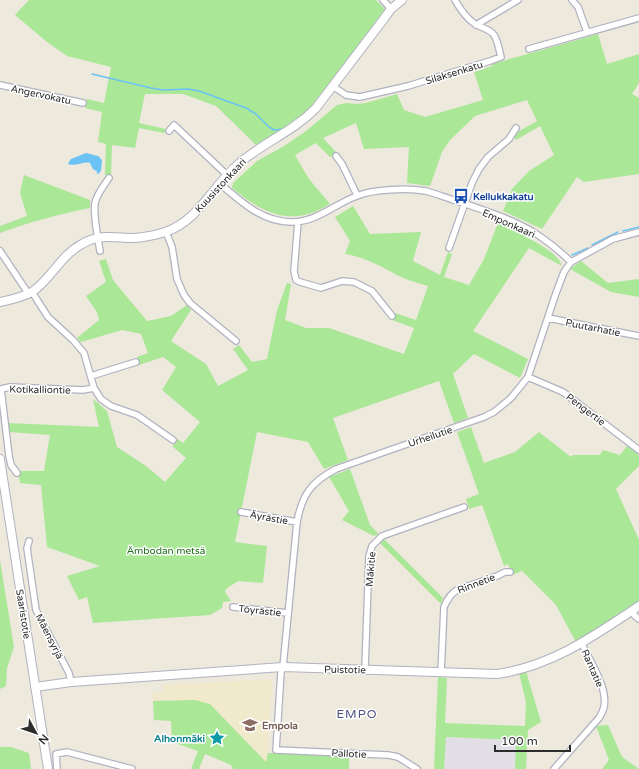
<svg xmlns="http://www.w3.org/2000/svg" width="639" height="769" viewBox="0 0 639 769" font-family="'Varela Round',sans-serif">
<style>
.industrial{fill:#e1dee6}
.education{fill:#f0e9cc}
.green{fill:#aae797}
.water{fill:#6bc2f5}
.lines{fill:none;stroke-linecap:round;stroke-linejoin:round}
.stream{stroke:#6bc2f5;stroke-width:1.5}
.street-casing{stroke:#b1b2c0;stroke-width:8}
.secondary-casing{stroke:#b1b2c0;stroke-width:10}
.street{stroke:#fff;stroke-width:5.5}
.secondary{stroke:#fff;stroke-width:8}
.labels{text-anchor:middle;stroke-width:3;stroke-linejoin:round;paint-order:stroke}
.street-label{font-size:10px;fill:#2c2c2c;stroke:#fff}
.transit-label{font-size:10px;font-weight:bold;fill:#164399;stroke:#fff;text-anchor:start}
.park-label{font-size:10px;fill:#1f6e17;stroke:#fff}
.education-label{font-size:10px;font-weight:bold;fill:#785e54;stroke:#fff;text-anchor:start}
.culture-label{font-size:10px;font-weight:bold;fill:#0d838f;stroke:#fff;text-anchor:end}
.quarter-label{font-size:12px;letter-spacing:1px;fill:#494d7f;stroke:#fff}
</style>
<rect width="100%" height="100%" fill="#eee9dd"/>
<path class="industrial" d="M446 737 516 740 515 769H444Z"/>
<path class="education" d="M269 679 272 683 267 763 210 704 195 700 153 701 152 693 163 692V685Z"/>
<path class="green" d="M29 0H376L385 9 327 86 308 110 282 129 256 145 216 106 183 94H145L139 123 166 129 164 133 139 128 135 148 112 145 111 176 105 175 106 144 98 142 102 112 85 108 87 99 104 103 111 67 67 56 47 42 15 15Z
M598 34 607 64 639 54V83L632 94 639 98V174L584 182 577 177 542 229 503 211 512 189 529 171 554 155 540 126 516 140 512 135 537 121 527 100 475 116 450 140 442 152 430 186 407 183 409 147 364 149 356 123 323 138 337 153 330 157 316 143 295 155 309 179 330 204C291 228 264 214 232 188L233 183 257 161 284 146 306 131 337 105 346 103 356 104 366 103 397 94 404 110 425 117 483 100 474 72 492 66V64Z
M24 175 90 200V208C59 214 30 222 0 233V226L27 216 20 193Z
M353 206 370 234 421 232 413 261 440 275 448 252 452 254 444 277 469 285 484 259 498 223C513 231 558 249 562 266L529 248 473 331 528 359 520 378 474 354 453 374 468 418 454 423 439 381 333 418 348 460 324 469 308 442 257 432 235 542 267 546 263 583 238 581 226 589 225 592 231 601 223 602 222 608 210 615 93 623 87 597 79 600 67 576 100 566 47 547 41 485 20 483 19 477 14 471H44L50 435 9 432 8 423 99 427 93 399 107 411 117 447 146 466 165 482 186 458 172 446 178 439 183 443 200 422 162 390 176 367 163 357 139 365 137 357 148 353 141 334 122 330 81 342 77 338 99 320 97 312 86 296 106 282 99 261 106 259 113 280 147 321 171 316 187 305 191 310 171 341 206 364 218 386 248 370 233 349 239 345 252 362 267 359 277 310 287 283 291 284 285 320 306 328H329L404 354 414 328 392 320 395 313 416 320 428 286C419 283 410 281 401 277 383 268 366 257 345 254L350 241 335 217Z
M581 261 608 283 639 279V297L611 292 570 269Z
M471 427 484 463 515 452 539 432 571 457 573 455H600L603 450 620 455 627 446 639 455V466L616 489 639 540V602L576 642 556 605 522 571 512 575 508 564 504 566 482 505 469 509 466 499 479 494 457 432Z
M350 469 370 525 379 534 374 536 342 520 349 511 329 477Z
M384 539 443 598 441 604 379 542Z
M0 560 14 647 7 668 6 686 0 689Z
M526 671 541 722 528 730 526 769H515L516 740 446 737 444 769H434L438 677 447 678 445 723 525 726 526 702 519 673Z
M195 700 210 704 266 762 268 753 349 756V769H233L231 765 205 754 199 769H191L198 751 172 742 171 721 154 720 153 701Z
M608 725 622 757 639 769H602L609 760 596 726Z
M0 747H11L29 753 31 769H0Z"/>
<path class="water" d="M86 153 98 156 102 160 101 171 98 174 96 173 98 172 93 169 90 163C84 161 75 167 68 164L69 162 71 159Z"/>
<g class="lines">
<path class="stream" d="M92 74 151 88 163 90 188 89 199 91 246 108 256 114 269 127 274 130 283 129
M623 231 639 227
M592 245 618 232
M572 255 588 248"/>
<defs>
<path id="street" d="M383 0 391 9
M572 0 578 7 587 32
M476 25 518 0
M529 49 639 18
M0 85 83 103
M334 87 346 95 360 97 408 86 490 61 501 57C499 50 498 41 494 35 490 29 481 28 475 24 466 18 460 9 455 0
M169 131 174 125 227 175
M336 156 342 164 357 195
M220 184C241 201 260 221 290 222 316 223 334 204 357 196 373 189 408 188 426 191 437 194 449 199 460 202 486 211 515 220 538 235 550 243 561 252 571 262
M298 222 294 271 296 280 300 282 321 288 342 281 354 282 372 291 392 316
M166 232 172 247 177 279 184 295 190 303 236 341
M449 248 472 183 479 169 488 157 509 139 516 128
M0 251 28 293
M100 251C98 239 93 215 95 203 97 194 104 185 109 178
M32 292 48 317 73 340 84 353 94 388 101 399 111 406 137 415 173 440
M548 318 639 336
M91 376 136 362
M528 377 563 392 639 450
M17 473 11 465 9 456 1 389 10 387 83 390 94 388
M241 512 297 522
M29 541 27 548 36 610 69 673 71 682
M233 607 288 613
M632 611 635 616 639 619
M365 669 369 556 372 546 382 536 464 507
M441 673 444 607C447 600 450 594 457 590L497 576 505 572H510
M57 769 56 754 67 752 132 769
M417 769 398 757 388 755 276 750 281 672 283 667 297 522C302 495 311 482 336 469L484 417 494 412 511 398 528 377 556 293 564 272 571 262 613 239 639 232
M554 769 599 718C601 715 603 711 604 707 608 687 590 662 582 644"/>
<path id="secondary" d="M0 302C10 300 22 297 32 292 51 279 61 255 82 244 101 233 115 238 135 238 145 237 156 235 165 232 196 222 211 190 233 169 258 144 291 134 316 108L383 20 391 9 402 0
M0 459 48 769
M35 687 71 682 283 667 497 674C552 666 594 636 639 606"/>
</defs>
<use href="#street" class="street-casing"/>
<use href="#secondary" class="secondary-casing"/>
<use href="#street" class="street"/>
<use href="#secondary" class="secondary"/>
</g>
<defs>
<symbol id="bus-bare" viewBox="-9 -9 18 18"><path d="M-5-6H5V4H4V6H2V4H-2V6H-4V4H-5ZM-3.5-4V0h7V-4ZM-3.5 1.2v1.5H-2V1.2ZM2 1.2v1.5H3.5V1.2Z" fill="#1a4fb4" stroke="#fff" stroke-width="2.5" paint-order="stroke"/></symbol>
<symbol id="school-bare" viewBox="-9 -9 18 18"><path d="M0-5L7-2L0 1L-7-2ZM-4 1L0 2.5L4 1V4Q0 6-4 4Z" fill="#8d6e63" stroke="#fff" stroke-width="2.5" paint-order="stroke"/></symbol>
<symbol id="sight-bare" viewBox="-9 -9 18 18"><path d="M0-6L1.8-2.2L6-1.7L2.9 1.2L3.7 5.4L0 3.3L-3.7 5.4L-2.9 1.2L-6-1.7L-1.8-2.2Z" fill="#0f9aa8" stroke="#fff" stroke-width="2.5" paint-order="stroke"/></symbol>
</defs>
<g fill-rule="evenodd">
<use href="#bus-bare" x="450" y="185" width="22" height="22"/>
<use href="#school-bare" x="239" y="714" width="22" height="22"/>
<use href="#sight-bare" x="206" y="727" width="22" height="22"/>
</g>
<g class="labels">
<g class="street-label">
<text transform="translate(454 72) rotate(-17)" y="4">Silaksenkatu</text>
<text transform="translate(41 94) rotate(12)" y="4">Angervokatu</text>
<text transform="translate(220 185) rotate(-47)" y="4">Kuusistonkaari</text>
<text transform="translate(509 223) rotate(24)" y="4">Emponkaari</text>
<text transform="translate(593 327) rotate(11)" y="4">Puutarhatie</text>
<text transform="translate(40 389) rotate(1)" y="4">Kotikalliontie</text>
<text transform="translate(586 409) rotate(37)" y="4">Pengertie</text>
<text transform="translate(430 436) rotate(-19)" y="4">Urheilutie</text>
<text transform="translate(269 517) rotate(10)" y="4">Äyrästie</text>
<text transform="translate(370 569) rotate(-85)" y="4">Mäkitie</text>
<text transform="translate(476 583) rotate(-21)" y="4">Rinnetie</text>
<text transform="translate(260 610) rotate(6)" y="4">Töyrästie</text>
<text transform="translate(24 614) rotate(81)" y="4">Saaristotie</text>
<text transform="translate(50 636) rotate(63)" y="4">Mäensyrjä</text>
<text transform="translate(593 668) rotate(66)" y="4">Rantatie</text>
<text transform="translate(345 669) rotate(1)" y="4">Puistotie</text>
<text transform="translate(349 753) rotate(3)" y="4">Pallotie</text>
</g>
<g class="transit-label">
<text x="473" y="200">Kellukkakatu</text>
</g>
<g class="park-label">
<text x="166" y="554">Ämbodan metsä</text>
</g>
<g class="education-label">
<text x="262" y="729">Empola</text>
</g>
<g class="culture-label">
<text x="205" y="742">Alhonmäki</text>
</g>
<g class="quarter-label">
<text x="357" y="718">EMPO</text>
</g>
</g>
<g transform="translate(36 733) rotate(130)" stroke="#ffffff" stroke-width="3" paint-order="stroke">
<path d="M0-3L7 15L0 10L-7 15Z" fill="#2c2c2c"/>
<text y="-6" font-size="11" font-weight="bold" text-anchor="middle" fill="#2c2c2c">N</text>
</g>
<path d="M495 745v6h75v-6" fill="none" stroke="#2c2c2c" stroke-width="2"/>
<text x="501" y="745" font-size="12" fill="#2c2c2c" stroke="#ffffff" stroke-width="3" paint-order="stroke">100 m</text>
</svg>
